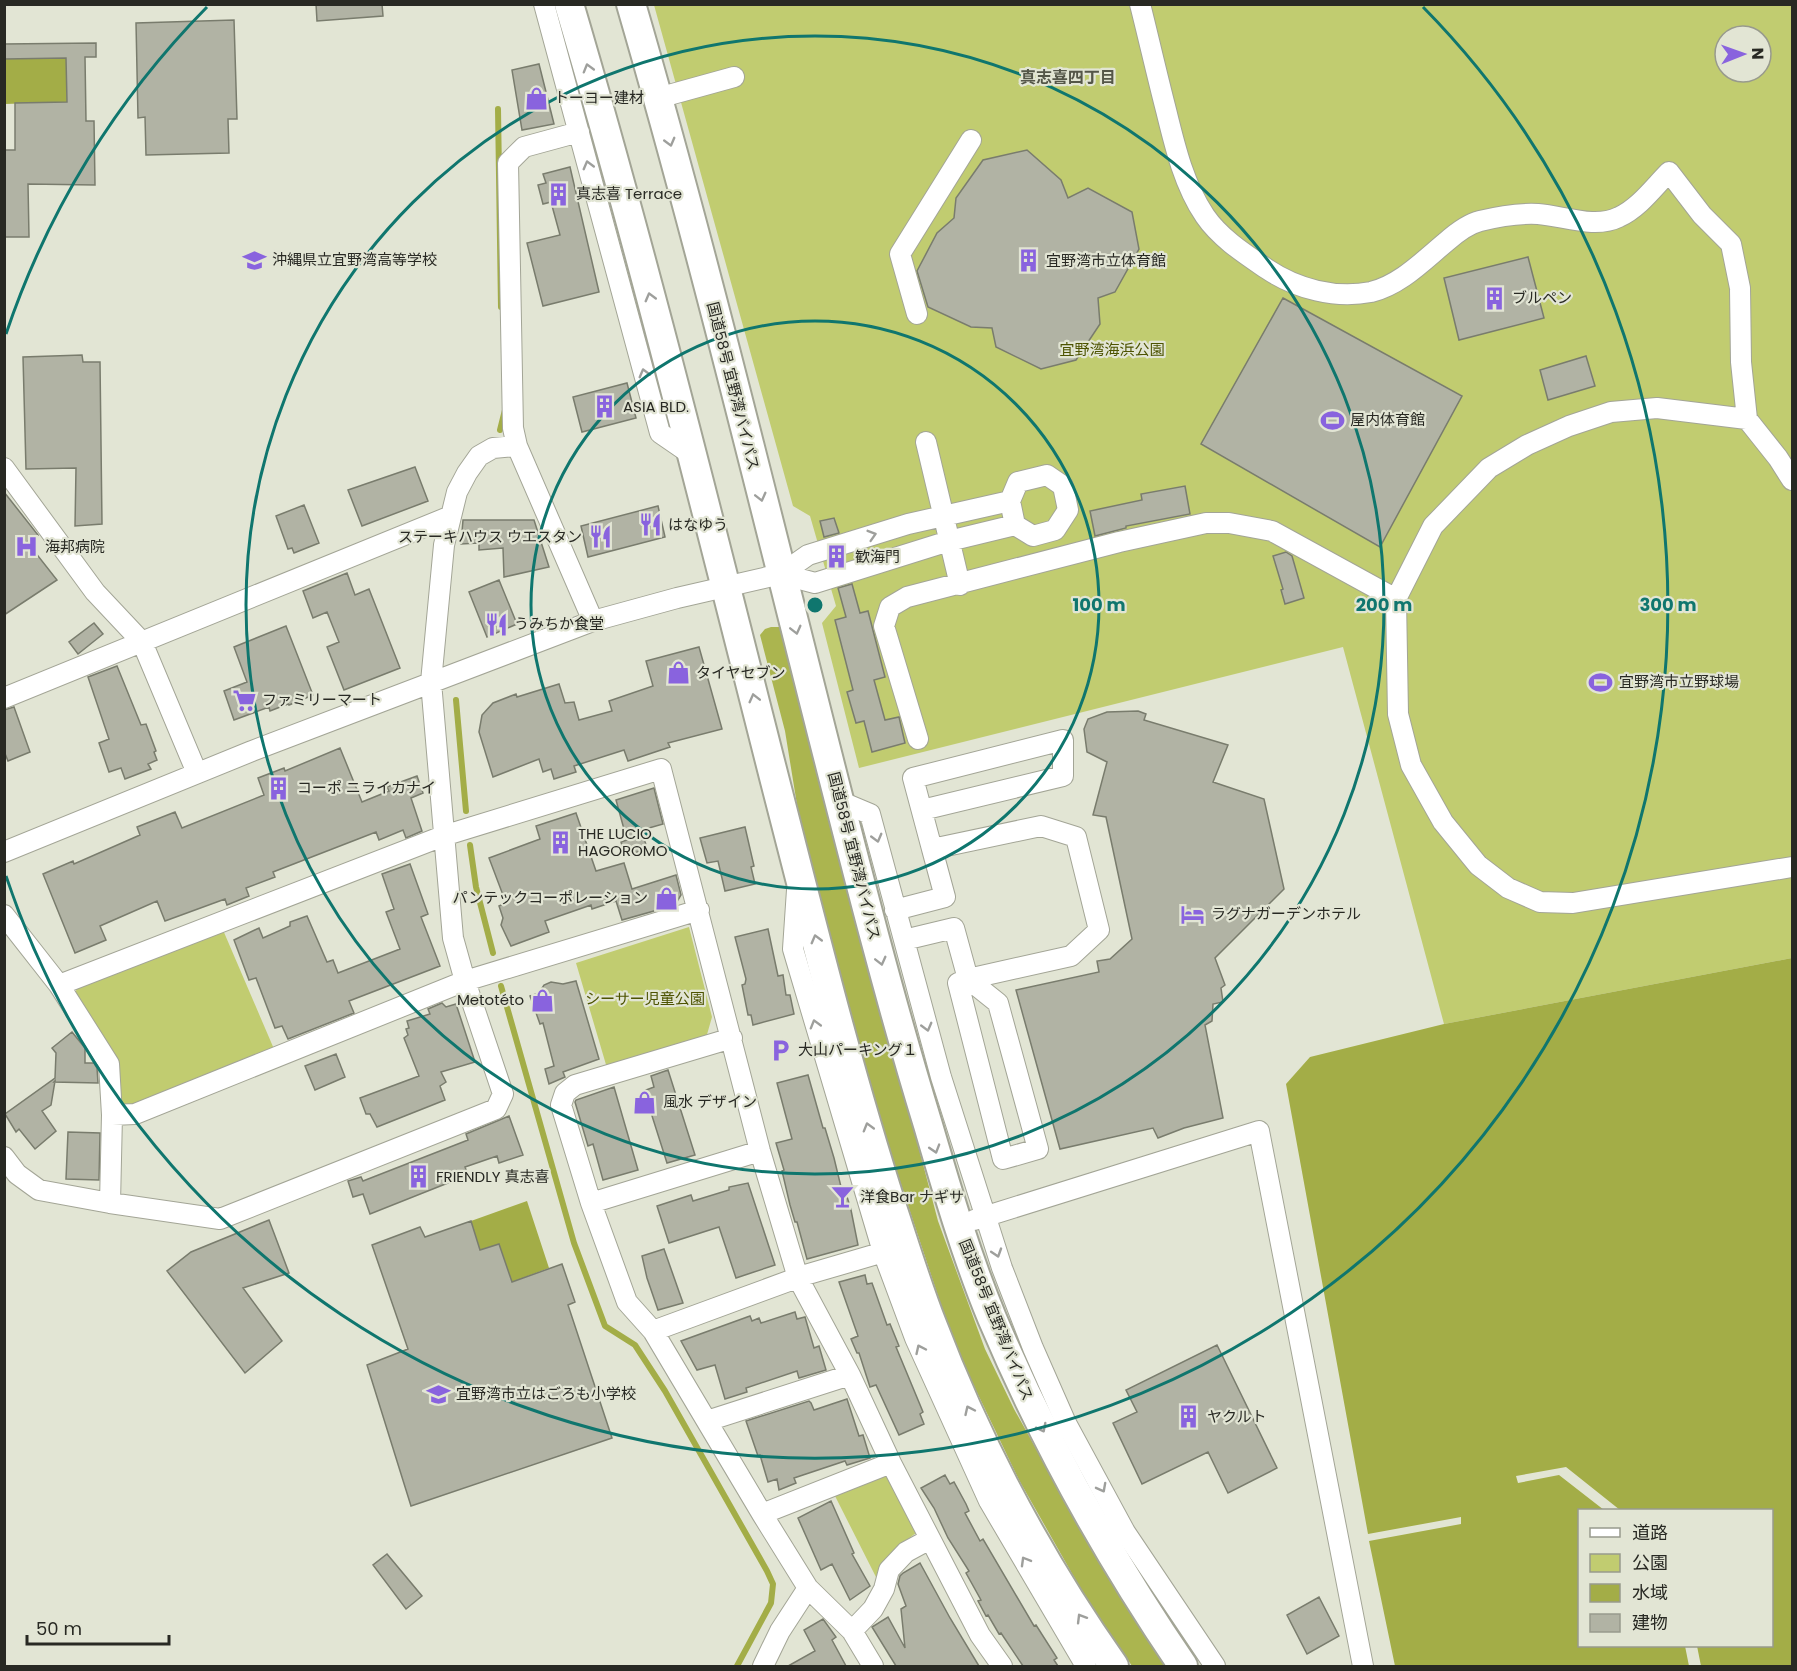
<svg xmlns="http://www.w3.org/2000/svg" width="1797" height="1671" viewBox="0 0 1797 1671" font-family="Poppins,'Noto Sans JP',sans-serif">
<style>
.green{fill:#c1cc70;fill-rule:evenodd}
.forest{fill:#abb54f}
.water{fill:#a3ad47}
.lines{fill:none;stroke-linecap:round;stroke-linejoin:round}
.stream{stroke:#a3ad47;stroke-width:6}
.building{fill:#b1b3a4;stroke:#797c6d;stroke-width:1.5}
.minor-casing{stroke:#a3a596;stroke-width:22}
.highway-casing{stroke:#a3a596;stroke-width:32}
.minor{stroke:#fff;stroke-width:20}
.highway{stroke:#fff;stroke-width:28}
.oneway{stroke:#9e9f9c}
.ring{fill:none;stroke:#0f766e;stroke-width:3}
.labels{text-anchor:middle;stroke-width:4.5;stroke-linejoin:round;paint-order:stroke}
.poi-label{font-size:15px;fill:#282923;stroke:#e2e5d4;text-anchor:start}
.park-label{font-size:15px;fill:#4d5301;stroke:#e2e5d4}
.street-label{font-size:15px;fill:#282923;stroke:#e2e5d4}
.neighbourhood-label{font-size:16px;font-weight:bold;fill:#545648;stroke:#e2e5d4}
.centre{fill:#0f766e;stroke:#e2e5d4;stroke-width:3}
.ring-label{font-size:18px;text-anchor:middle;font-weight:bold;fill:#0f766e;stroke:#e2e5d4;stroke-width:4.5;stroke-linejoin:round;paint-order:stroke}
</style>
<rect width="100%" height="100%" fill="#e2e5d4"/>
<path class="green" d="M654 5H1792V958L1444 1024 1343 647 859 768 822 623 836 606 810 516 793 506ZM1725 36H1761V72H1725Z
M689 927 712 1017 706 1038 607 1068 576 963Z
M223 930 274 1049 127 1109 114 1099 72 1003 77 988Z
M886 1474 916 1533C898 1547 882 1557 878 1581L834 1494Z"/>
<path class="forest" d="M771 627H780L782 630 938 1221 985 1349 1014 1409 1107 1576 1168 1666H1132L1083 1593 1019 1480 961 1359 944 1314 891 1154 848 1005 799 817 785 731 760 635 765 629Z"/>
<path class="water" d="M66 58 67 102 5 104 4 59Z
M1792 958V1665L1701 1666 1697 1646H1772V1510H1620L1566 1467 1516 1476 1518 1483 1559 1475 1604 1510H1580V1646H1685L1689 1666H1395L1369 1541 1461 1524V1517L1368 1534 1286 1084 1310 1057 1444 1024Z
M527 1201 549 1268 512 1282 499 1244 480 1250 471 1221Z"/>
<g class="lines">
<path class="stream" d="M498 109 501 307
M500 430 505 410
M456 700 466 811
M470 845 476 887 493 953
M501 986 574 1243 605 1326 635 1345 665 1391 767 1571 773 1584 771 1603 737 1666"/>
</g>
<path class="building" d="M316 4H382L383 16 317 21Z
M234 20 237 119H228L229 153 146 155 145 117 138 118 136 23Z
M96 43V57H85L86 121H94L95 185 28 184 29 237H4V150H15V103L67 102 66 58 4 59V44Z
M539 64 554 124 522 130 512 70Z
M1027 150 1061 180 1068 198 1088 188 1132 212 1139 249 1115 292 1098 298 1100 324 1076 360 1041 369 996 347 992 328 971 327 928 307 917 271 937 233 954 218 956 198 983 160Z
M570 167 599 292 543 306 527 243 560 235 551 202 543 204 538 185 546 183 543 174Z
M1528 257 1544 318 1459 340 1444 278Z
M1283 298 1462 396 1380 547 1201 444Z
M82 355 83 362H100L102 524 75 526 76 468 26 469 23 357Z
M1586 356 1595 386 1548 400 1540 370Z
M627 383 636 418 582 432 573 397Z
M415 467 428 501 362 526 348 490Z
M1185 486 1190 514 1126 526V528L1095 536 1090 511 1142 500 1141 494Z
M4 492 38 535 27 542 57 580 4 615Z
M304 505 319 543 294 553 292 548 288 549 276 516Z
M658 506 665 537 588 557 581 526Z
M834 518 839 533 824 537 820 521Z
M463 520H534L549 567 504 577 503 548 479 550V543L461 544Z
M1286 552 1292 556 1304 598 1285 604 1281 590 1283 589 1273 556Z
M347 573 355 595 369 589 400 668 344 690 327 647 339 642 327 612 313 618 303 591Z
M499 580 517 624 487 637 469 592Z
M852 584 860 613 868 611 885 677 874 680 885 720 899 717 905 743 872 752 864 721 856 723 847 692 853 690 835 620 846 617 838 588Z
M94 623 103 634 78 654 69 642Z
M286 626 313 695 289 705 288 704 270 711 269 707 234 720 224 691 247 682 234 647Z
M699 647 722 729 668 743 670 747 628 761 624 750 574 766 576 772 554 779 551 769 543 772 539 759 493 777 479 732 482 715 493 703 516 694 517 697 559 684 565 703 574 702 579 720 612 711 609 701 653 686 646 661Z
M117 666 141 725 146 724 156 751 154 752 157 760 148 764 151 769 125 779 121 768 109 772 99 743 109 739 88 677Z
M14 707 30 752 8 761 4 751V710Z
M1138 711 1146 714 1144 720 1228 745 1213 782 1264 799 1284 889 1215 958 1225 985 1221 988 1223 1002 1213 1004 1212 1021 1205 1025 1223 1118 1184 1128 1158 1138 1153 1128 1060 1149 1016 990 1099 972 1097 961 1110 959 1132 939 1106 817 1093 815 1107 762 1087 752 1084 729 1088 719 1107 712Z
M340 748 362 802 389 791 387 787 417 776 423 793 411 798 422 831 406 838 403 830 379 840 376 832 273 872 275 877 246 888 249 896 227 905 225 899 165 921 157 901 100 926 106 940 75 953 43 874 73 861 74 864 140 835 137 827 175 812 182 828 264 795 258 778 284 768 285 771Z
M654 788 663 824 642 830 647 849 625 856 621 842 627 840 616 800Z
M576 813 596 871 624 863 632 889 676 875 681 895 675 905 622 920 616 901 592 909 591 905 545 921 549 932 511 946 501 925 503 918 499 906 506 903 489 858 540 839 536 826Z
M745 827 754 866 751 867 755 884 725 891 718 861 707 863 700 838Z
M410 864 428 914 421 917 440 966 349 1001 354 1013 288 1039 282 1026 275 1028 256 978 249 980 234 940 259 928 263 938 290 926V922L307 916 327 962 333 960 338 973 400 949 386 912 394 909 382 874Z
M768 929 778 976 783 975 786 995H790L794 1014 753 1025 751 1015H748L742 985 745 984 746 979 735 937Z
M576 981 599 1059 563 1072 565 1077 549 1084 545 1069 554 1066 543 1023 540 1024 530 996 539 993 544 985 551 982 563 984Z
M442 1003 446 1007 456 1004 475 1062 441 1072 446 1082 440 1086 445 1100 377 1127 370 1114H366L360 1098 419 1076 404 1038 408 1035 406 1029 409 1028 407 1021 430 1014 428 1009Z
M72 1032 85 1048V1063H94L97 1068 98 1083 54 1082 55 1081 51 1105 42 1111 56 1131 35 1149 19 1129 16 1132 5 1114 55 1078 56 1053 52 1048Z
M336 1054 345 1077 315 1090 305 1066Z
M668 1070 695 1155 667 1163 646 1097V1090L654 1087 651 1076Z
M808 1075 823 1128H825L834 1158 842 1191 845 1190 851 1210 858 1245 807 1259 797 1222H795L790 1205 782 1171 784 1170 776 1143 792 1139 777 1083Z
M614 1087 638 1170 603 1180 593 1144 588 1146 575 1102 576 1100Z
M509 1116 523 1155 499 1163 497 1156 465 1167 468 1175 370 1214 363 1194 353 1197 348 1181 361 1177 363 1181 468 1140 466 1134Z
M68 1132 100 1133 99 1180 66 1179Z
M748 1183 775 1265 736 1278 719 1227 669 1243 657 1206 691 1195 693 1201 729 1190V1187Z
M269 1220 289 1273 243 1288 282 1341 245 1373 167 1271 191 1252Z
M471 1221 480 1250 499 1244 512 1282 562 1264 575 1302 568 1305 612 1438 411 1506 367 1365 408 1349 372 1245 420 1227 425 1237Z
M664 1249 683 1303 658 1310 647 1278 642 1256Z
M865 1275 867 1284 872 1283 887 1325 890 1324 899 1346 896 1347 923 1412 920 1414 924 1424 899 1435 876 1385 870 1387 859 1353H857L851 1339 858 1336 839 1282Z
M795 1312 797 1319 805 1317 814 1348 819 1346 826 1370 799 1378 797 1371 746 1388 747 1392 725 1399 715 1365 697 1370 681 1341 750 1316 752 1321 759 1318 761 1323Z
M1217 1345 1277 1468 1228 1493 1208 1452 1142 1484 1113 1423 1137 1412 1126 1390Z
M847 1399 859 1436 863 1435 870 1458 847 1465 845 1461 794 1478 796 1483 779 1490 777 1479 768 1482 760 1455 758 1456 746 1421 809 1401 811 1403 814 1410Z
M945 1475 950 1484 954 1482 966 1504 969 1511 965 1513 980 1541 983 1539 1034 1626 1036 1625 1057 1658 1054 1660 1058 1666H1023L1001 1633 999 1634 988 1615 986 1616 978 1601 981 1600 966 1573 969 1571 948 1538 934 1508 921 1488Z
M831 1501 854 1553 852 1554 870 1586 850 1600 832 1564 821 1570 798 1518Z
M387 1554 422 1596 406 1609 373 1565Z
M920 1563 950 1618 979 1666H896L872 1627 888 1617 905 1648 901 1609 906 1606 898 1584 900 1576 903 1573Z
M1319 1597 1339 1636 1307 1654 1287 1615Z
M823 1619 836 1637 832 1640 846 1666H788L815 1651 804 1630Z"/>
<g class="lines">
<defs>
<path id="minor" d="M544 4 660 433 692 455
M1140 4C1149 40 1157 75 1166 110 1175 147 1184 185 1205 216 1220 238 1245 254 1267 269 1297 289 1335 299 1371 292 1400 285 1423 261 1446 242 1455 234 1468 224 1480 221 1500 216 1518 213 1538 214 1564 216 1595 229 1619 217 1639 208 1654 187 1669 172L1702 215 1731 244 1740 288 1741 362 1747 419 1778 458 1792 480
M658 98 734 77
M579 132 524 147 508 163 513 428 517 446 593 621
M917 314 900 254 971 140
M1747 419 1657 408 1611 412 1569 426 1527 445 1489 468 1433 526 1396 599 1398 714 1411 765 1443 822 1478 865 1508 888 1540 902 1573 903 1792 867
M926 442 960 585
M4 468 95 592 142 642 197 773
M1047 475 1063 486 1068 510 1055 530 1033 536 1015 525 1010 501 1018 482Z
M781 574 815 583 949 541 1015 525
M4 698 451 516
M918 739 884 626 890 607 907 597 1119 542 1206 523H1229L1272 531 1396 599
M839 801 870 814 941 1077 1002 1268 1033 1348 1066 1423 1125 1532 1215 1666
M922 810 1063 776V740L913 778 932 849
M4 852 252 751 593 621 677 598 781 574 808 555 908 524 1010 501
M797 890 793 949 883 1252 915 1338 989 1501 1086 1666
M895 910 945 897 932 849 1041 826 1076 837 1099 930 1071 956 968 979 954 928 904 940
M4 915 59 985 109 1064 112 1115 110 1203 220 1219 496 1109 503 1094 465 981 453 938 431 682 444 545 457 492 467 473 479 456 493 448 517 446
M968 979 998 1003 1038 1149 1003 1159 958 983Z
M59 985 443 836 661 769 760 1151 798 1278 850 1375 891 1463 980 1635 1002 1666
M732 1038 575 1085 565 1093 561 1105 591 1203 627 1302 653 1331 762 1514 808 1588 852 1631 873 1666
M112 1115 135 1114 465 981 699 910
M4 1157 17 1174 39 1190 110 1203
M591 1203 760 1151
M974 1220 1259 1131 1363 1666
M653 1331 805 1275 894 1249
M707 1421 850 1375
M762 1514 891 1463
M852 1631 873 1609 884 1589 889 1570 906 1552 930 1539
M763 1666 780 1631 808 1588"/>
<path id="highway" d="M569 4C645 261 709 522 775 781 812 924 847 1067 892 1207 905 1246 917 1286 932 1324 978 1445 1040 1561 1114 1666
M631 4C703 251 763 501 826 749 858 875 890 1001 928 1125 947 1190 966 1255 992 1318 1044 1441 1108 1556 1183 1666"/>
</defs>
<use href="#minor" class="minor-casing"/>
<use href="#highway" class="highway-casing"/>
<use href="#minor" class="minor"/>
<use href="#highway" class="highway"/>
</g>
<defs><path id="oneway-chevron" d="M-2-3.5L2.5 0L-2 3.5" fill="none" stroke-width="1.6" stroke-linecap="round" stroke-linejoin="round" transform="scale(1.5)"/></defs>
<g class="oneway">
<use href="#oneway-chevron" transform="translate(588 68) rotate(-106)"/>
<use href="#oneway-chevron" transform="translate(670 142) rotate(75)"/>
<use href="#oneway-chevron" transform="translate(588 165) rotate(-105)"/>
<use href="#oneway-chevron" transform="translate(650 297) rotate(-105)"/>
<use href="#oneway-chevron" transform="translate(644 373) rotate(-105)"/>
<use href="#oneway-chevron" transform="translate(761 497) rotate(76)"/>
<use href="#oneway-chevron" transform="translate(872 535) rotate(-17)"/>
<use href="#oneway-chevron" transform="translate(796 630) rotate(76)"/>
<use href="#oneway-chevron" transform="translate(754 698) rotate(-104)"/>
<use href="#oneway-chevron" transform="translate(877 838) rotate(75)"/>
<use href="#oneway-chevron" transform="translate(816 939) rotate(-105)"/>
<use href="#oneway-chevron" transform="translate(881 961) rotate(76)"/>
<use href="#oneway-chevron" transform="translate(815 1024) rotate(-106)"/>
<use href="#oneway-chevron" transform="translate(927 1027) rotate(75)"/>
<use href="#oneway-chevron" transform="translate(868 1127) rotate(-106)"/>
<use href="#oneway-chevron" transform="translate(935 1149) rotate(73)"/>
<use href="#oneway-chevron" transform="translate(997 1253) rotate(72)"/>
<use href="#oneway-chevron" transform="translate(920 1349) rotate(-115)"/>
<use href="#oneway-chevron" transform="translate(969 1410) rotate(-115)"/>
<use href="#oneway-chevron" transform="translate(1042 1428) rotate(63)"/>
<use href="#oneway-chevron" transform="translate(1102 1488) rotate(62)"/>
<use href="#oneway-chevron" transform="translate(1025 1561) rotate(-120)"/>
<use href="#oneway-chevron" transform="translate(1081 1618) rotate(-121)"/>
</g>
<g class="ring">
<circle cx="815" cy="605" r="284"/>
<circle cx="815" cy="605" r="569"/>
<path d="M6 334A853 853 0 0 1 207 7M1423 7A853 853 0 1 1 6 876"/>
</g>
<defs>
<symbol id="shop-bare" viewBox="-9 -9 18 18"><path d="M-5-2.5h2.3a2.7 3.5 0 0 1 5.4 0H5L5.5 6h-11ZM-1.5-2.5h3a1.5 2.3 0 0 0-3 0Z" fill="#8963de" stroke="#e2e5d4" stroke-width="2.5" paint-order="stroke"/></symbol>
<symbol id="building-bare" viewBox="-9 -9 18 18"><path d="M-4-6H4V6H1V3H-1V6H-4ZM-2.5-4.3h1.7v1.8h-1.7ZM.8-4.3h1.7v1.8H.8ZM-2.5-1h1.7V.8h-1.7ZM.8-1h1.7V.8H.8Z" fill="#8963de" stroke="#e2e5d4" stroke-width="2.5" paint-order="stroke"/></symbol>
<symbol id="school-bare" viewBox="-9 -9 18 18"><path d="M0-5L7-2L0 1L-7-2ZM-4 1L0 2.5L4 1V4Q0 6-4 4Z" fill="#8963de" stroke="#e2e5d4" stroke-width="2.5" paint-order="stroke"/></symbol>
<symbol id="stadium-bare" viewBox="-9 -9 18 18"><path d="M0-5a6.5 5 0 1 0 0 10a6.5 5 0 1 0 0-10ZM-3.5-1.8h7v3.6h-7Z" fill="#8963de" stroke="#e2e5d4" stroke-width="2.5" paint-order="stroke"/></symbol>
<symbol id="restaurant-bare" viewBox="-9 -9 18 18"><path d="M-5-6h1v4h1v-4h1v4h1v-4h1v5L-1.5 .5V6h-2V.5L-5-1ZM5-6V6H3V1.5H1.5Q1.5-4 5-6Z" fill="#8963de" stroke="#e2e5d4" stroke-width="2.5" paint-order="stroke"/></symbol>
<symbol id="hospital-bare" viewBox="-9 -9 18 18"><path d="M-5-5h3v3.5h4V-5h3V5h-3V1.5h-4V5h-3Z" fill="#8963de" stroke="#e2e5d4" stroke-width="2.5" paint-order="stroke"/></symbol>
<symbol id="supermarket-bare" viewBox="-9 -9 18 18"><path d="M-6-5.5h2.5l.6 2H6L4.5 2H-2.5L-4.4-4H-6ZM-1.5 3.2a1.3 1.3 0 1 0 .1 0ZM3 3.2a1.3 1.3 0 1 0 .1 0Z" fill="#8963de" stroke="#e2e5d4" stroke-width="2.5" paint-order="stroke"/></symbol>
<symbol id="hotel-bare" viewBox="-9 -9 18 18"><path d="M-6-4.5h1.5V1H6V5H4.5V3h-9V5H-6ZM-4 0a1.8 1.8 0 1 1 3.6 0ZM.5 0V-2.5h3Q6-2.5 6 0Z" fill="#8963de" stroke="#e2e5d4" stroke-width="2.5" paint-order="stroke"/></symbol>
<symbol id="parking-bare" viewBox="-9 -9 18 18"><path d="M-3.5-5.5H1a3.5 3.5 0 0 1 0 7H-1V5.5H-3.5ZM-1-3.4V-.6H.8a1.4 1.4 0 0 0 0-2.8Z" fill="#8963de" stroke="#e2e5d4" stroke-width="2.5" paint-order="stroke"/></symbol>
<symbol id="bar-bare" viewBox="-9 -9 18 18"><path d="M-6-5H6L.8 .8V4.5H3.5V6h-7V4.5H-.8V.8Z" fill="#8963de" stroke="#e2e5d4" stroke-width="2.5" paint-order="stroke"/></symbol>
</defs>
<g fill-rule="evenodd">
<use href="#shop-bare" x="520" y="82" width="33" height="33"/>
<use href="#building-bare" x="542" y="178" width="33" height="33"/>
<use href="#school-bare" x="238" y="244" width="33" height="33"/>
<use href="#building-bare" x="1012" y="244" width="33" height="33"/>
<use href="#building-bare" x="1478" y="282" width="33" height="33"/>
<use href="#building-bare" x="588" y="390" width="33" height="33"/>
<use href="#stadium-bare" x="1316" y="404" width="33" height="33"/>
<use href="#restaurant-bare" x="634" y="508" width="33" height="33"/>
<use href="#restaurant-bare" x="584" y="520" width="33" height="33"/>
<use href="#hospital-bare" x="10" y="530" width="33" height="33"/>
<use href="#building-bare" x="820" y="540" width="33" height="33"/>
<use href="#restaurant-bare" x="480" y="608" width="33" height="33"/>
<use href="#shop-bare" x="662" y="656" width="33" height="33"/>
<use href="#stadium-bare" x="1584" y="666" width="33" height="33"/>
<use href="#supermarket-bare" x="228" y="684" width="33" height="33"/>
<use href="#building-bare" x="262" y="772" width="33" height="33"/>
<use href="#building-bare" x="544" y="826" width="33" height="33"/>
<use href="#shop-bare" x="650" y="882" width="33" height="33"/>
<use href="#hotel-bare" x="1176" y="898" width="33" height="33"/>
<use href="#shop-bare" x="526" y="984" width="33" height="33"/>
<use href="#parking-bare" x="764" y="1034" width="33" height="33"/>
<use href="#shop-bare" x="628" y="1086" width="33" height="33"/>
<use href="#building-bare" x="402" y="1160" width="33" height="33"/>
<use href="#bar-bare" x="826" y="1180" width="33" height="33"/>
<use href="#school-bare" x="422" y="1378" width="33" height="33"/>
<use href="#building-bare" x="1172" y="1400" width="33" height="33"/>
</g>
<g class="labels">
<g class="poi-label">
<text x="554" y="103">トーヨー建材</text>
<text x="576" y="199">真志喜 Terrace</text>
<text x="272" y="265">沖縄県立宜野湾高等学校</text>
<text x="1046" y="266">宜野湾市立体育館</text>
<text x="1512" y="303">ブルペン</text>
<text x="623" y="412">ASIA BLD.</text>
<text x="1350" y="425">屋内体育館</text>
<text x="668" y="530">はなゆう</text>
<text x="582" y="542" text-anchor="end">ステーキハウス ウエスタン</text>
<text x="45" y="552">海邦病院</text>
<text x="855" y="562">歓海門</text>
<text x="514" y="629">うみちか食堂</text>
<text x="696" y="678">タイヤセブン</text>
<text x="1619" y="687">宜野湾市立野球場</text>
<text x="262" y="705">ファミリーマート</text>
<text x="297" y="793">コーポ ニライカナイ</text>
<text x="578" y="839">THE LUCIO<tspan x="578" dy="17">HAGOROMO</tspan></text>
<text x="648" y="903" text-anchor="end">パンテックコーポレーション</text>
<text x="1211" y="919">ラグナガーデンホテル</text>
<text x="524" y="1005" text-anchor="end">Metotéto</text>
<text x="798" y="1055">大山パーキング１</text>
<text x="663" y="1107">風水 デザイン</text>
<text x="436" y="1182">FRIENDLY 真志喜</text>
<text x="860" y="1202">洋食Bar ナギサ</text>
<text x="456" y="1399">宜野湾市立はごろも小学校</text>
<text x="1207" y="1422">ヤクルト</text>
</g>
<g class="park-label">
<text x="1112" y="355">宜野湾海浜公園</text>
<text x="645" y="1004">シーサー児童公園</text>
</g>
<g class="street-label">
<text transform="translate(733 386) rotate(76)" y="5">国道58号 宜野湾バイパス</text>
<text transform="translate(854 856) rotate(76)" y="5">国道58号 宜野湾バイパス</text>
<text transform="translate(996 1320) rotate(68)" y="5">国道58号 宜野湾バイパス</text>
</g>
<g class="neighbourhood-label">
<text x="1068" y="83">真志喜四丁目</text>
</g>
</g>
<circle cx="815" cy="605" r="9" class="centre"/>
<g class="ring-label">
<text x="1099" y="611">100 m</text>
<text x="1384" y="611">200 m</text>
<text x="1668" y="611">300 m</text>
</g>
<rect width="1797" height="1671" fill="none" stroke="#282923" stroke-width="12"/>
<rect x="1578" y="1509" width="195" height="138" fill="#e2e5d4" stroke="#989a8d" stroke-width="1.5"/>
<rect x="1590" y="1528" width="30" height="9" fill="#ffffff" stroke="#989a8d" stroke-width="1.5"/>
<text x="1632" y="1539" font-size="18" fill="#282923">道路</text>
<rect x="1590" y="1554" width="30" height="18" fill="#c1cc70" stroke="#989a8d" stroke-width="1.5"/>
<text x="1632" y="1569" font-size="18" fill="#282923">公園</text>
<rect x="1590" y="1584" width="30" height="18" fill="#a3ad47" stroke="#989a8d" stroke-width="1.5"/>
<text x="1632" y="1599" font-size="18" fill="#282923">水域</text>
<rect x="1590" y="1614" width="30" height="18" fill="#b1b3a4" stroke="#989a8d" stroke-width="1.5"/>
<text x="1632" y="1629" font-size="18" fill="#282923">建物</text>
<g transform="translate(1743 54) rotate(89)"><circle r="28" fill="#e2e5d4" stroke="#989a8d" stroke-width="1.5"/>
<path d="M0-4.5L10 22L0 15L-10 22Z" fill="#8963de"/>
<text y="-9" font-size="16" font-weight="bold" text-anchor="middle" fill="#282923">N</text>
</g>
<path d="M27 1635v9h142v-9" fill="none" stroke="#282923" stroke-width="3"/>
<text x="36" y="1635" font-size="18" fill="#282923" stroke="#e2e5d4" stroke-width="4.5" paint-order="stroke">50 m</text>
</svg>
